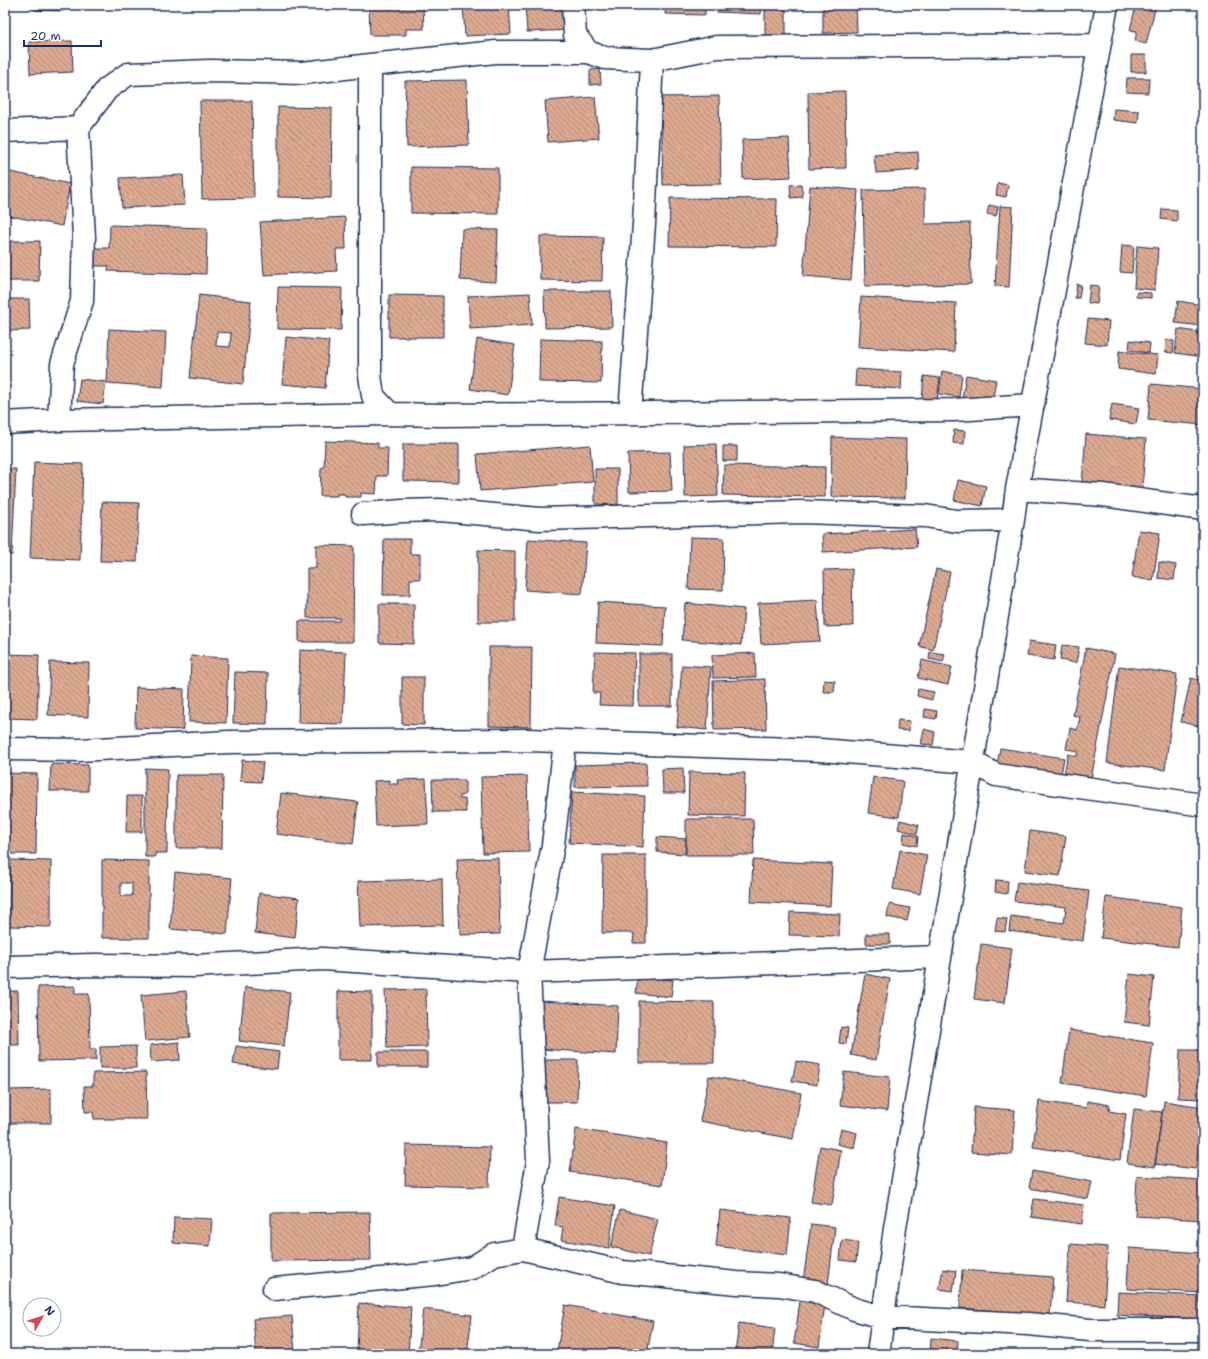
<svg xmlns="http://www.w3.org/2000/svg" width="1208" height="1359" viewBox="0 0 1208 1359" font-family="'Shantell Sans',sans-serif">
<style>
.building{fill:url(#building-back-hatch);stroke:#1b2f5e;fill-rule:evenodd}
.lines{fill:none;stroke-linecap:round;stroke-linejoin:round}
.minor-casing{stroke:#1b2f5e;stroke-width:25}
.minor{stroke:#fff;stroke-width:22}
</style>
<defs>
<pattern id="building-back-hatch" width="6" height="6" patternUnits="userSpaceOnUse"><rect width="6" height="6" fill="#dca990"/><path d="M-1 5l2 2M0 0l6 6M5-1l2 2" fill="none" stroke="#b28a79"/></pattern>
</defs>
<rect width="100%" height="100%" fill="#fff"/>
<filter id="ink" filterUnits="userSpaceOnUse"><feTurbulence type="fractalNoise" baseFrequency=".025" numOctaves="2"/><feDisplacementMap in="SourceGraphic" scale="8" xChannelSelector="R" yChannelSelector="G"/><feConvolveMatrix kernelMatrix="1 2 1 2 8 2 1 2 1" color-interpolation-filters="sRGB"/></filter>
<g filter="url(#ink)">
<path class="building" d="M35 5H63V11L35 10Z
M369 5H423L424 29H406V35H370Z
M463 5H509L511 34 465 36Z
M525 5H568L570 30 527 32Z
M665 5H705V15L665 14Z
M717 5H762L761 14 716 12Z
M765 5H786V40L765 39Z
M823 5H856L857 32 823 33Z
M1136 5 1155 9 1146 44 1135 41 1137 31 1130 30Z
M72 41 73 72 30 74 29 42Z
M1131 55H1146V72H1131Z
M600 69 601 84 590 85V70Z
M1127 78H1149L1148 93 1126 92Z
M467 80 469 145 407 147 405 81Z
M845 91 846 168 809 169 808 92Z
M719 96 721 184 663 185 661 97Z
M595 97 599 138 548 142 545 101Z
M200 101H252L254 198 202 199Z
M278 107 332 108 331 198 278 197Z
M1114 109 1139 111 1138 123 1113 120Z
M789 138 791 177 743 179 742 140Z
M918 152 919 170 876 173 874 155Z
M411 167 498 168V214L411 213Z
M5 171 70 184 62 226 5 215Z
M183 175 185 205 122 208 120 178Z
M998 183 1008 185 1006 197 996 195Z
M801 184 803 197 791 198 790 185Z
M810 186 858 190 851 280 803 276Z
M925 189V224L970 223 971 284 865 286 863 190Z
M670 198 777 199 776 247 669 246Z
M989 205 998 207 996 216 987 214Z
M1000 206 1013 207 1009 287 995 286Z
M1162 209 1177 210V221L1161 219Z
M345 217 346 249H336L337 271 264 275 260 222Z
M110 225 207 228 206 274 108 271 109 266H94L95 248H109Z
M462 229 498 230 496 282 460 280Z
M540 236 603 237 602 281 540 280Z
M5 241H40L39 281H5Z
M1122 245 1134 246 1132 273 1120 272Z
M1137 246 1158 248 1155 290 1134 288Z
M1077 284 1081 285 1079 298H1075Z
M1090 285 1099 286 1097 304 1088 303Z
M278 287 342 288 341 330 277 329Z
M544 291H611L612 327 545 328Z
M1137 292 1151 293V298L1136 297Z
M530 293 532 325 470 329 468 296Z
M199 295 251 301 243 384 190 378ZM217 332 231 333 230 347 216 346Z
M389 295 443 296V337H389Z
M861 297 956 303 954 352 858 347Z
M5 299H29L30 330 5 331Z
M1178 301 1203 305V326L1175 323Z
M1088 319 1109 321 1107 345 1085 343Z
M109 329 166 332 163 387 107 383Z
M1178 329 1203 333V357L1175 353Z
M286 337 329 341 325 388 282 384Z
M477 339 515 345 508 395 470 389Z
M540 339 602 341 601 383 539 382Z
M1130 340 1150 343 1149 353 1129 350Z
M1166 340 1174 341 1173 353 1165 352Z
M1119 351 1158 355 1156 374 1118 369Z
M856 369 902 372 901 389 855 386Z
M942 371 962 375 959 397 939 394Z
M966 375 996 380 992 403 962 398Z
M924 376 940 378 937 400 922 399Z
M80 379 106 382 103 404 77 401Z
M1151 384 1203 389V425L1148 420Z
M1112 404 1139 408 1136 424 1109 420Z
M954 430 965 431 964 444 953 443Z
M1086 434 1146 439 1142 489 1082 483Z
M832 437 906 439 905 498 831 497Z
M325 441 378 443V448H388L387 476H377L376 494 361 493V497H345V494H337V496H320L321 468 324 467Z
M403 444H459V482L403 481Z
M716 444 718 496 685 497 684 445Z
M590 445 593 482 480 491 477 454Z
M723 446H737V461H723Z
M670 452 672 491 629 492 628 453Z
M34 462 83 464 80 560 30 558Z
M724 465 825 467V497L723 495Z
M5 469H16L12 555 5 554Z
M595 469H618V505L595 504Z
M958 480 986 486 982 506 954 500Z
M102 502 139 503 137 562 100 561Z
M915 529 917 547 823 552 822 534Z
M1139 530 1160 533 1153 581 1132 577Z
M690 537 724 538 723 590 688 589Z
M384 539H410V554H420V579H410V595H383Z
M528 539 586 543 582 594 525 590Z
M316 545 354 546 353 642H299V621H339L340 618H307V568H316Z
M478 550 515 551V622H478Z
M1159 562 1176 565 1174 580 1158 578Z
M852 569 853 626 825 627 824 570Z
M936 569 950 572 933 650 919 646Z
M5 600H7L6 629H5Z
M817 600 820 641 761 644 758 603Z
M598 602 665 606 663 646 596 643Z
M685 603 744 609 741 645 682 640Z
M379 604H414V644L379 643Z
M1029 641 1056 645 1054 660 1027 656Z
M1062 645 1079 647 1076 663 1060 660Z
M489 647H532L531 727 489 726Z
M1086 648 1115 654 1091 779 1064 774 1068 754 1077 756 1078 751 1066 749 1070 728 1077 730 1080 717 1073 715Z
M300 650 346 652 343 724 298 723Z
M595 652 635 653 633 706 599 705 600 693H593Z
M930 652 945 654 943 662 929 659Z
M755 653 756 677 713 678 712 655Z
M5 654 39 655 37 719 5 718Z
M639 654H672V706H639Z
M191 656 228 658 226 723 189 722Z
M922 660 952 667 948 685 918 678Z
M50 662 89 663 88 717 48 715Z
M682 665 711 667 707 730 677 727Z
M1119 666 1177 674 1165 770 1107 763Z
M235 672 268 673 267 724 233 723Z
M402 677H424V725L402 724Z
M1191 678 1203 681V727L1181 722Z
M765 679 766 729 714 730 713 681Z
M824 680 835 681 834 692H823Z
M136 687 184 689 183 730 135 728Z
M918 689 934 692 932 700 917 696Z
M925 709 937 711 936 719 924 717Z
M898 720 910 721 909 731 897 730Z
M924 729 935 732 933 745 921 744Z
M1000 748 1064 758 1061 775 997 765Z
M1203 753V783L1198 782Z
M242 760 263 762 261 782 240 781Z
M646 763 647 786 575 787V765Z
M51 764 88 765V791H50Z
M145 768 168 769 167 853H155V857H145Z
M683 768 684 793H663L662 769Z
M689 772 745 773 744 816 688 815Z
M5 773 37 774 36 854H5Z
M176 775H223L222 848H176Z
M527 776 529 852 483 853 481 777Z
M873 777 903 781 899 817 868 813Z
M426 779 428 824 376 826 374 781 390 780V784H398L397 780Z
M432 780H465V795L460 796V799H465L466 812H433Z
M572 792 645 796 643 847 569 843Z
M281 793 358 802 353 844 276 834Z
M127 796H142V832H126Z
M686 819H753L754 855H686Z
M900 820 919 825 917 834 898 829Z
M1030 831 1066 836 1060 876 1025 871Z
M904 833 918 836 917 846 903 843Z
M657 837 686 839 685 854 657 852Z
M900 850 927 855 920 894 893 889Z
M603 855H646V943H633L634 933H602Z
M498 858 500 934 460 935 457 859Z
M10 860 51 861V927L9 926Z
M102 860 149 861V938H102ZM121 883H132V896H121Z
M753 860 832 864 830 906 751 902Z
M175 872 232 878 227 934 170 929Z
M442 879 443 925 360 927 358 881Z
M996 880 1008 881 1007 894 995 892Z
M1017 882 1089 891 1083 941 1009 931 1011 916 1064 923 1066 907 1014 901Z
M259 893 299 898 295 938 255 933Z
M1106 897 1182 907 1178 947 1101 938Z
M889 904 910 908 907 921 887 917Z
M790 912 840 914 839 936 789 935Z
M997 918 1007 919 1005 932 995 931Z
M866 934H890V944H866Z
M981 944 1012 948 1005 1003 974 999Z
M865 974 890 979 876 1060 851 1055Z
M1129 974 1154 977 1149 1025 1124 1022Z
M638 976 673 980 671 997 636 993Z
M75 986V994H89L90 1049H96V1060L39 1061 38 987Z
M245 987 290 992 284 1046 239 1041Z
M426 989 427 1047 387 1048 385 990Z
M5 991H18L19 1045H5Z
M186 991 190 1037 145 1041 141 995Z
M338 991 372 992V1060H338Z
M541 1001 618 1006 616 1054 539 1049Z
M639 1001 714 1002V1063H639Z
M841 1027 848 1028 846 1044 839 1043Z
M1069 1030 1153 1043 1146 1096 1062 1083Z
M179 1042 180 1060 151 1062 150 1045Z
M136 1046V1068H100V1047Z
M236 1046 279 1052 277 1069 233 1064Z
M1180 1050H1203V1099L1178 1098Z
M378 1052H427V1067H378Z
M542 1060H578L577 1102H542Z
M796 1061 820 1065 817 1085 792 1081Z
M146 1072 147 1119H94L93 1112H85L84 1086H93V1073Z
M844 1072 890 1077 887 1111 840 1105Z
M709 1076 801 1093 793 1139 700 1121Z
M51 1089V1123H9V1090Z
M1039 1101 1086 1108 1087 1101 1110 1105 1109 1111 1126 1114 1120 1160 1033 1147Z
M1164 1101 1203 1107 1196 1169 1155 1164Z
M974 1107 1015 1110 1012 1155 971 1152Z
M1134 1109 1162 1112 1155 1167 1127 1163Z
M576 1129 667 1143 662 1185 570 1172Z
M841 1129 857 1133 854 1148 837 1144Z
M406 1145 490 1147 489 1187 405 1185Z
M820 1146 841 1150 832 1205 811 1202Z
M1032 1171 1092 1182 1088 1199 1029 1188Z
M1137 1176 1203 1180V1220L1135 1216Z
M559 1197 615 1206 609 1248 561 1240 563 1227 555 1226Z
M1034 1199 1084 1205 1082 1224 1031 1217Z
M620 1210 658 1219 649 1256 611 1247Z
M720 1210 791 1218 787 1255 716 1246Z
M370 1212 371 1260 271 1261V1213Z
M174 1217 212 1219 210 1246 173 1243Z
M811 1224 835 1227 828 1285 803 1282Z
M842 1240 858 1242 856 1262 840 1260Z
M1070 1244 1108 1247 1104 1305 1066 1302Z
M1129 1248 1203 1253V1293L1127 1289Z
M943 1269 956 1271 953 1291 939 1289Z
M962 1270 1053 1277 1050 1315 960 1308Z
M1118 1292 1203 1296V1319L1117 1315Z
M800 1301 825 1305 819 1347 794 1343Z
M359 1303 411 1307 408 1354 357 1351Z
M565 1305 653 1321 647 1354H574L557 1351Z
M423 1309 472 1315 467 1354H418Z
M292 1316 295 1354H256L253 1319Z
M739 1323 775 1328 772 1354H735Z
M931 1338 958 1341 957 1354H930Z"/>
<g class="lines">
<defs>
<path id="minor" d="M573 5 575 35 588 52 605 58 652 60 717 47 1099 45
M5 131 78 128
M630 413 644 224 652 60
M390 414 373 396 370 375V65L496 52H588
M59 420 62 364 82 301 84 237 78 128 107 89 128 74 210 71 303 73 370 65
M5 423 59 420 390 414 441 415 954 410 1033 405
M1017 489 1103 495 1203 509
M363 514 403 511 440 510 540 519 801 512 925 516 957 521 1013 520
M5 749 79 750 229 742 528 740 820 750 972 762 996 775 1203 805
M5 967 95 965 194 966 322 959 529 972 939 957
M523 1249 538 1161 529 972 553 845 565 742
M274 1289 435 1274 472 1268 494 1254 523 1249 623 1272 737 1283 779 1285 815 1291 854 1309 882 1317 1028 1324 1090 1330H1203
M878 1354 895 1228 1013 520 1017 489 1107 5"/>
</defs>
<use href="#minor" class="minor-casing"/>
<use href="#minor" class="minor"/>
</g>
</g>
<rect width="1208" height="1359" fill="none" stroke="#fff" stroke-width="20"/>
<rect x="10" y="10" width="1188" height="1339" fill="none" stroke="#1b2f5e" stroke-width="1.5" filter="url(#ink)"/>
<g transform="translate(42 1317) rotate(51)"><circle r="19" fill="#ffffff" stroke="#a4acbf"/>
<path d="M0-3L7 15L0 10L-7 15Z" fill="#d1495b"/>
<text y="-6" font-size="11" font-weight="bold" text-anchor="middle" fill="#1b2f5e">N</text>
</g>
<path d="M24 40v6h77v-6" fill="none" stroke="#1b2f5e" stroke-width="2"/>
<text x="30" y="40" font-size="12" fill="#1b2f5e" stroke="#ffffff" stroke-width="3" paint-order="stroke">20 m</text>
</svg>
